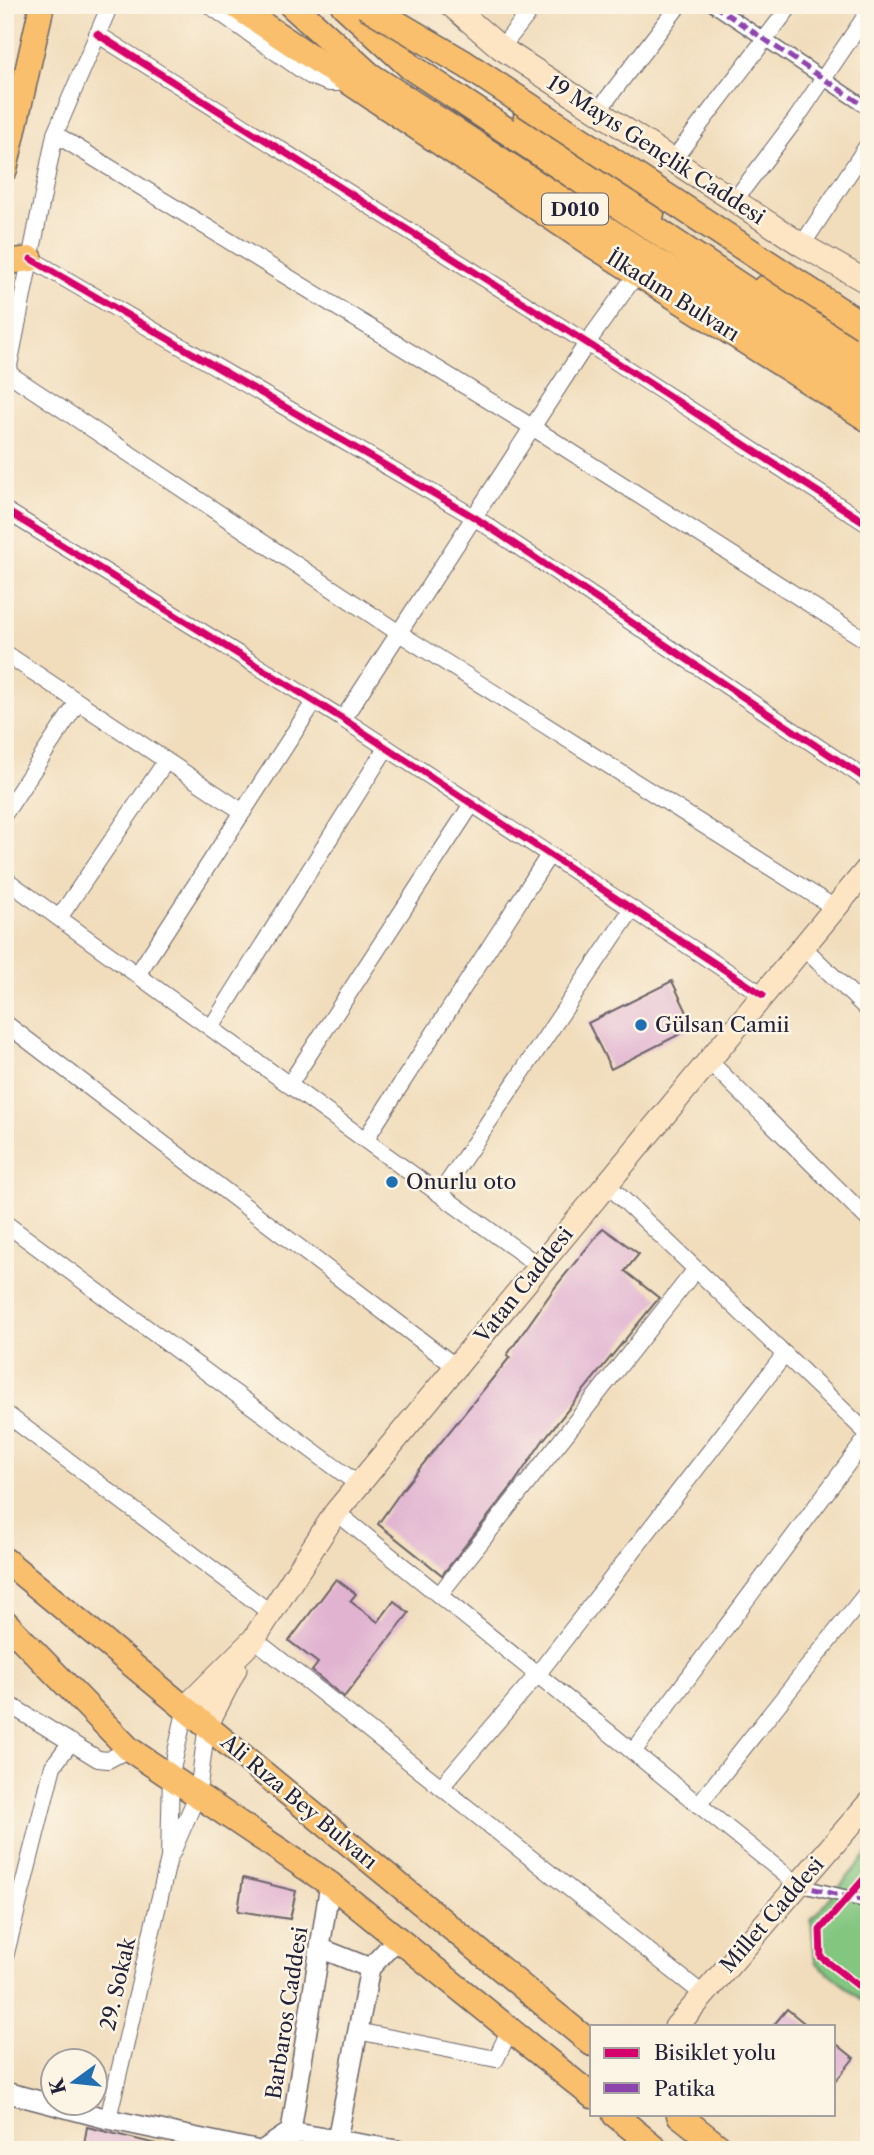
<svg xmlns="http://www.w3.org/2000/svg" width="874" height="2155" viewBox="0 0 874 2155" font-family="'Libre Caslon Text',serif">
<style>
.green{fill:#82c680;stroke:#52745e;stroke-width:2}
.building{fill:#e1b3d1}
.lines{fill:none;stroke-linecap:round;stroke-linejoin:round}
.pedestrian-casing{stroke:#6a6368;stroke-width:15}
.minor-casing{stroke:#6a6368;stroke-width:18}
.tertiary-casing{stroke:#6a6368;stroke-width:22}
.secondary-casing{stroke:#6a6368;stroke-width:25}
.primary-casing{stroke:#6a6368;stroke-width:27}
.trunk-casing{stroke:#6a6368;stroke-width:29}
.pedestrian{stroke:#fff;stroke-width:12}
.minor{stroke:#fff;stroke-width:16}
.tertiary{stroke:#fff;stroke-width:19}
.secondary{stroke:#fde5c4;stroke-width:23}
.primary{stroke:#f9bf6c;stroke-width:24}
.trunk{stroke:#f9bf6c;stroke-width:26}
.trunk-bridge-casing{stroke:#6a6368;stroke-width:29;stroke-linecap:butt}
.trunk-bridge{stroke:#f9bf6c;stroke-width:26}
.quiet{stroke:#8e44ad;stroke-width:5;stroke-dasharray:10 5;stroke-linecap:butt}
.cycleway-casing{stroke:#fcf5e5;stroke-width:11}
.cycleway{stroke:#d6006c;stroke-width:7}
.poi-dot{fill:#1f6fb2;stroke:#fcf5e5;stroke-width:2.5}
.labels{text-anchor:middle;stroke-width:5;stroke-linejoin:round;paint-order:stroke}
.shield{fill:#fcf5e5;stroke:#63616e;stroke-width:2}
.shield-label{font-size:19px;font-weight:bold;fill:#22223b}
.street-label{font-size:21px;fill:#22223b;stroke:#fcf5e5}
.poi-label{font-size:21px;fill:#22223b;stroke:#fcf5e5;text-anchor:start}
</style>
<rect width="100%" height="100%" fill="#fcf5e5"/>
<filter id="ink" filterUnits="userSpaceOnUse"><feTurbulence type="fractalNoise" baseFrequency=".0143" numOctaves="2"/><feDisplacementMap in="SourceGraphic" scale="14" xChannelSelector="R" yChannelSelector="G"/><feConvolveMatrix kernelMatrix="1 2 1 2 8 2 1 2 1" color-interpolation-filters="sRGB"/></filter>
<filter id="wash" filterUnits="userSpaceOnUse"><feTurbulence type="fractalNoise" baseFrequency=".00686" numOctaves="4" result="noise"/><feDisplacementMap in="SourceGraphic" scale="28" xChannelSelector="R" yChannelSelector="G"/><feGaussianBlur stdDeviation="1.57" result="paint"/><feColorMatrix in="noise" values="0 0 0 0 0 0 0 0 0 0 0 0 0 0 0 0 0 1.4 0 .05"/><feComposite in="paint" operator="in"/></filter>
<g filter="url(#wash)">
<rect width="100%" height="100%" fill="#f1ddbc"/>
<path class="green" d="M869 1852V2006L815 1962 811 1920Z"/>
<g id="blocks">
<path class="building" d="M672 981 694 1027 611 1069 588 1023Z
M603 1228 639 1254 625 1271 659 1298 544 1439 512 1486 442 1575 378 1524 402 1490 510 1357 507 1355 556 1286Z
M336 1579 356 1594 350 1601 378 1622 394 1601 409 1613 344 1697 312 1671 318 1663 289 1641Z
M243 1878 296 1891 290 1919 238 1911Z
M787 2009 809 2027H772Z
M834 2042 854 2058 834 2083Z
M87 2127 156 2144V2150H83Z"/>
</g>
</g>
<g filter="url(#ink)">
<use href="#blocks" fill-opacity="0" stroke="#6a6368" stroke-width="2"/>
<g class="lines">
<defs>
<path id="pedestrian" d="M713 5 869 109
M798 1885 869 1902"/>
<path id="minor" d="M209 5 310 76 329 83H347
M97 34 587 343 869 525
M501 48 535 5
M598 111 679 5
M55 134 532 427 869 642
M673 160 791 5
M734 201 796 119 869 11
M802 245 869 143
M31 259 474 517 869 781
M8 373 399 633 835 908
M6 381 55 134 110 5
M5 510 343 719 763 995
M5 653 243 812
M343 719 587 343 638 272
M5 813 78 702
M5 879 539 1266
M59 918 166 761
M803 947 869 1011
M137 975 314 702
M5 1023 456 1367
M211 1028 386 748
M709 1061 869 1220
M289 1085 472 804
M365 1140 549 855
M607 1184 869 1435
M440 1194 632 909
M5 1223 359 1485
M5 1413 272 1614
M336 1512 798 1885
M439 1595 696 1269
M254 1639 704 1995
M5 1702 98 1759 108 1760 129 1749
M633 1752 869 1435
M441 1787 537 1675 785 1354
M698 1805 869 1590
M172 1853 198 1793 207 1724
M5 1957 53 1766 71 1742
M357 2031 496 2059 510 2029
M108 2119 169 1858 171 1774 186 1707"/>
<path id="tertiary" d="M320 1948 370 1968
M5 2092 108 2119 255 2150
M263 2150 290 2132 397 2150
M288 2150 330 1884
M335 2150 370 1968 398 1938"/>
<path id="secondary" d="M451 5 501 48 802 245 869 283
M186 1707 254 1639 336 1512 869 867
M207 1724 235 1669
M676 2027 869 1803"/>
<path id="primary" d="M234 5 589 243 869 420
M526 116 652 214
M5 169 42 5
M5 266 14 261 31 259
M764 288 869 350
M5 1560 592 2044
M5 1622 129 1749 330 1884 592 2096
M615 2115 658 2150
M679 2115 723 2150"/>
<path id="trunk" d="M292 5 370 76 869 400
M344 5 411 67 869 372"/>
</defs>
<use href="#pedestrian" class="pedestrian-casing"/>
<use href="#minor" class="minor-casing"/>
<use href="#tertiary" class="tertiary-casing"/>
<use href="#secondary" class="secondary-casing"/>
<use href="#primary" class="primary-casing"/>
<use href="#trunk" class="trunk-casing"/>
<use href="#pedestrian" class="pedestrian"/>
<use href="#minor" class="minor"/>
<use href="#tertiary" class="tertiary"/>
<use href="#secondary" class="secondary"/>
<use href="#primary" class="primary"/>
<use href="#trunk" class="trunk"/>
<defs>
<path id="trunk-bridge" d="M365 5 465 64 863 326"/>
</defs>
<use href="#trunk-bridge" class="trunk-bridge-casing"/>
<use href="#trunk-bridge" class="trunk-bridge"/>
<path class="quiet" d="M713 5 869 109
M798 1885 869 1902"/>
<defs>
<path id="cycleway" d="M97 34 587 343 869 525
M31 259 474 517 869 781
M5 510 343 719 763 995
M869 1873 820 1930 821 1957 869 1994"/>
</defs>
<use href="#cycleway" class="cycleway-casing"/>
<use href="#cycleway" class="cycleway"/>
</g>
</g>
<g class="poi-dot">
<circle cx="641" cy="1025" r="7"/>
<circle cx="392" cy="1182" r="7"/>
</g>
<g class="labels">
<rect class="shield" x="542" y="193.5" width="66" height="31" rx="5"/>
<g class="shield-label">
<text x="575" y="216">D010</text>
</g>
<g class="street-label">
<text transform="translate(656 150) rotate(33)" y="7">19 Mayıs Gençlik Caddesi</text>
<text transform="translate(673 296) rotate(32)" y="7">İlkadım Bulvarı</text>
<text transform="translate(524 1285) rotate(-51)" y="7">Vatan Caddesi</text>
<text transform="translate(299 1802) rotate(40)" y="7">Ali Rıza Bey Bulvarı</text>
<text transform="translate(772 1915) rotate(-49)" y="7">Millet Caddesi</text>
<text transform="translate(118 1984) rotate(-77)" y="7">29. Sokak</text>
<text transform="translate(287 2013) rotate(-81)" y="7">Barbaros Caddesi</text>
</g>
<g class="poi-label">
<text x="655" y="1032">Gülsan Camii</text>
<text x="406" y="1189">Onurlu oto</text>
</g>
</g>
<rect width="874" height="2155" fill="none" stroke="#fcf5e5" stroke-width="28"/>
<rect x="590" y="2025" width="245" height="91" fill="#fcf5e5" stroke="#a5a1a1" stroke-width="2"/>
<rect x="604" y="2048" width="35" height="10" fill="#d6006c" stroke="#a5a1a1" stroke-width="2"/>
<text x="654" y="2060" font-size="21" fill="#22223b">Bisiklet yolu</text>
<rect x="604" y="2083" width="35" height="10" fill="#8e44ad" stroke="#a5a1a1" stroke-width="2"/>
<text x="654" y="2096" font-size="21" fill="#22223b">Patika</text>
<g transform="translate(74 2082) rotate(255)"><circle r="33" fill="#fcf5e5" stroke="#a5a1a1" stroke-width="2"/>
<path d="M0-5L12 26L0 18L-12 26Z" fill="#1f6fb2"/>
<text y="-10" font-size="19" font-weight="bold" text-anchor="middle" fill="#22223b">K</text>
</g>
</svg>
